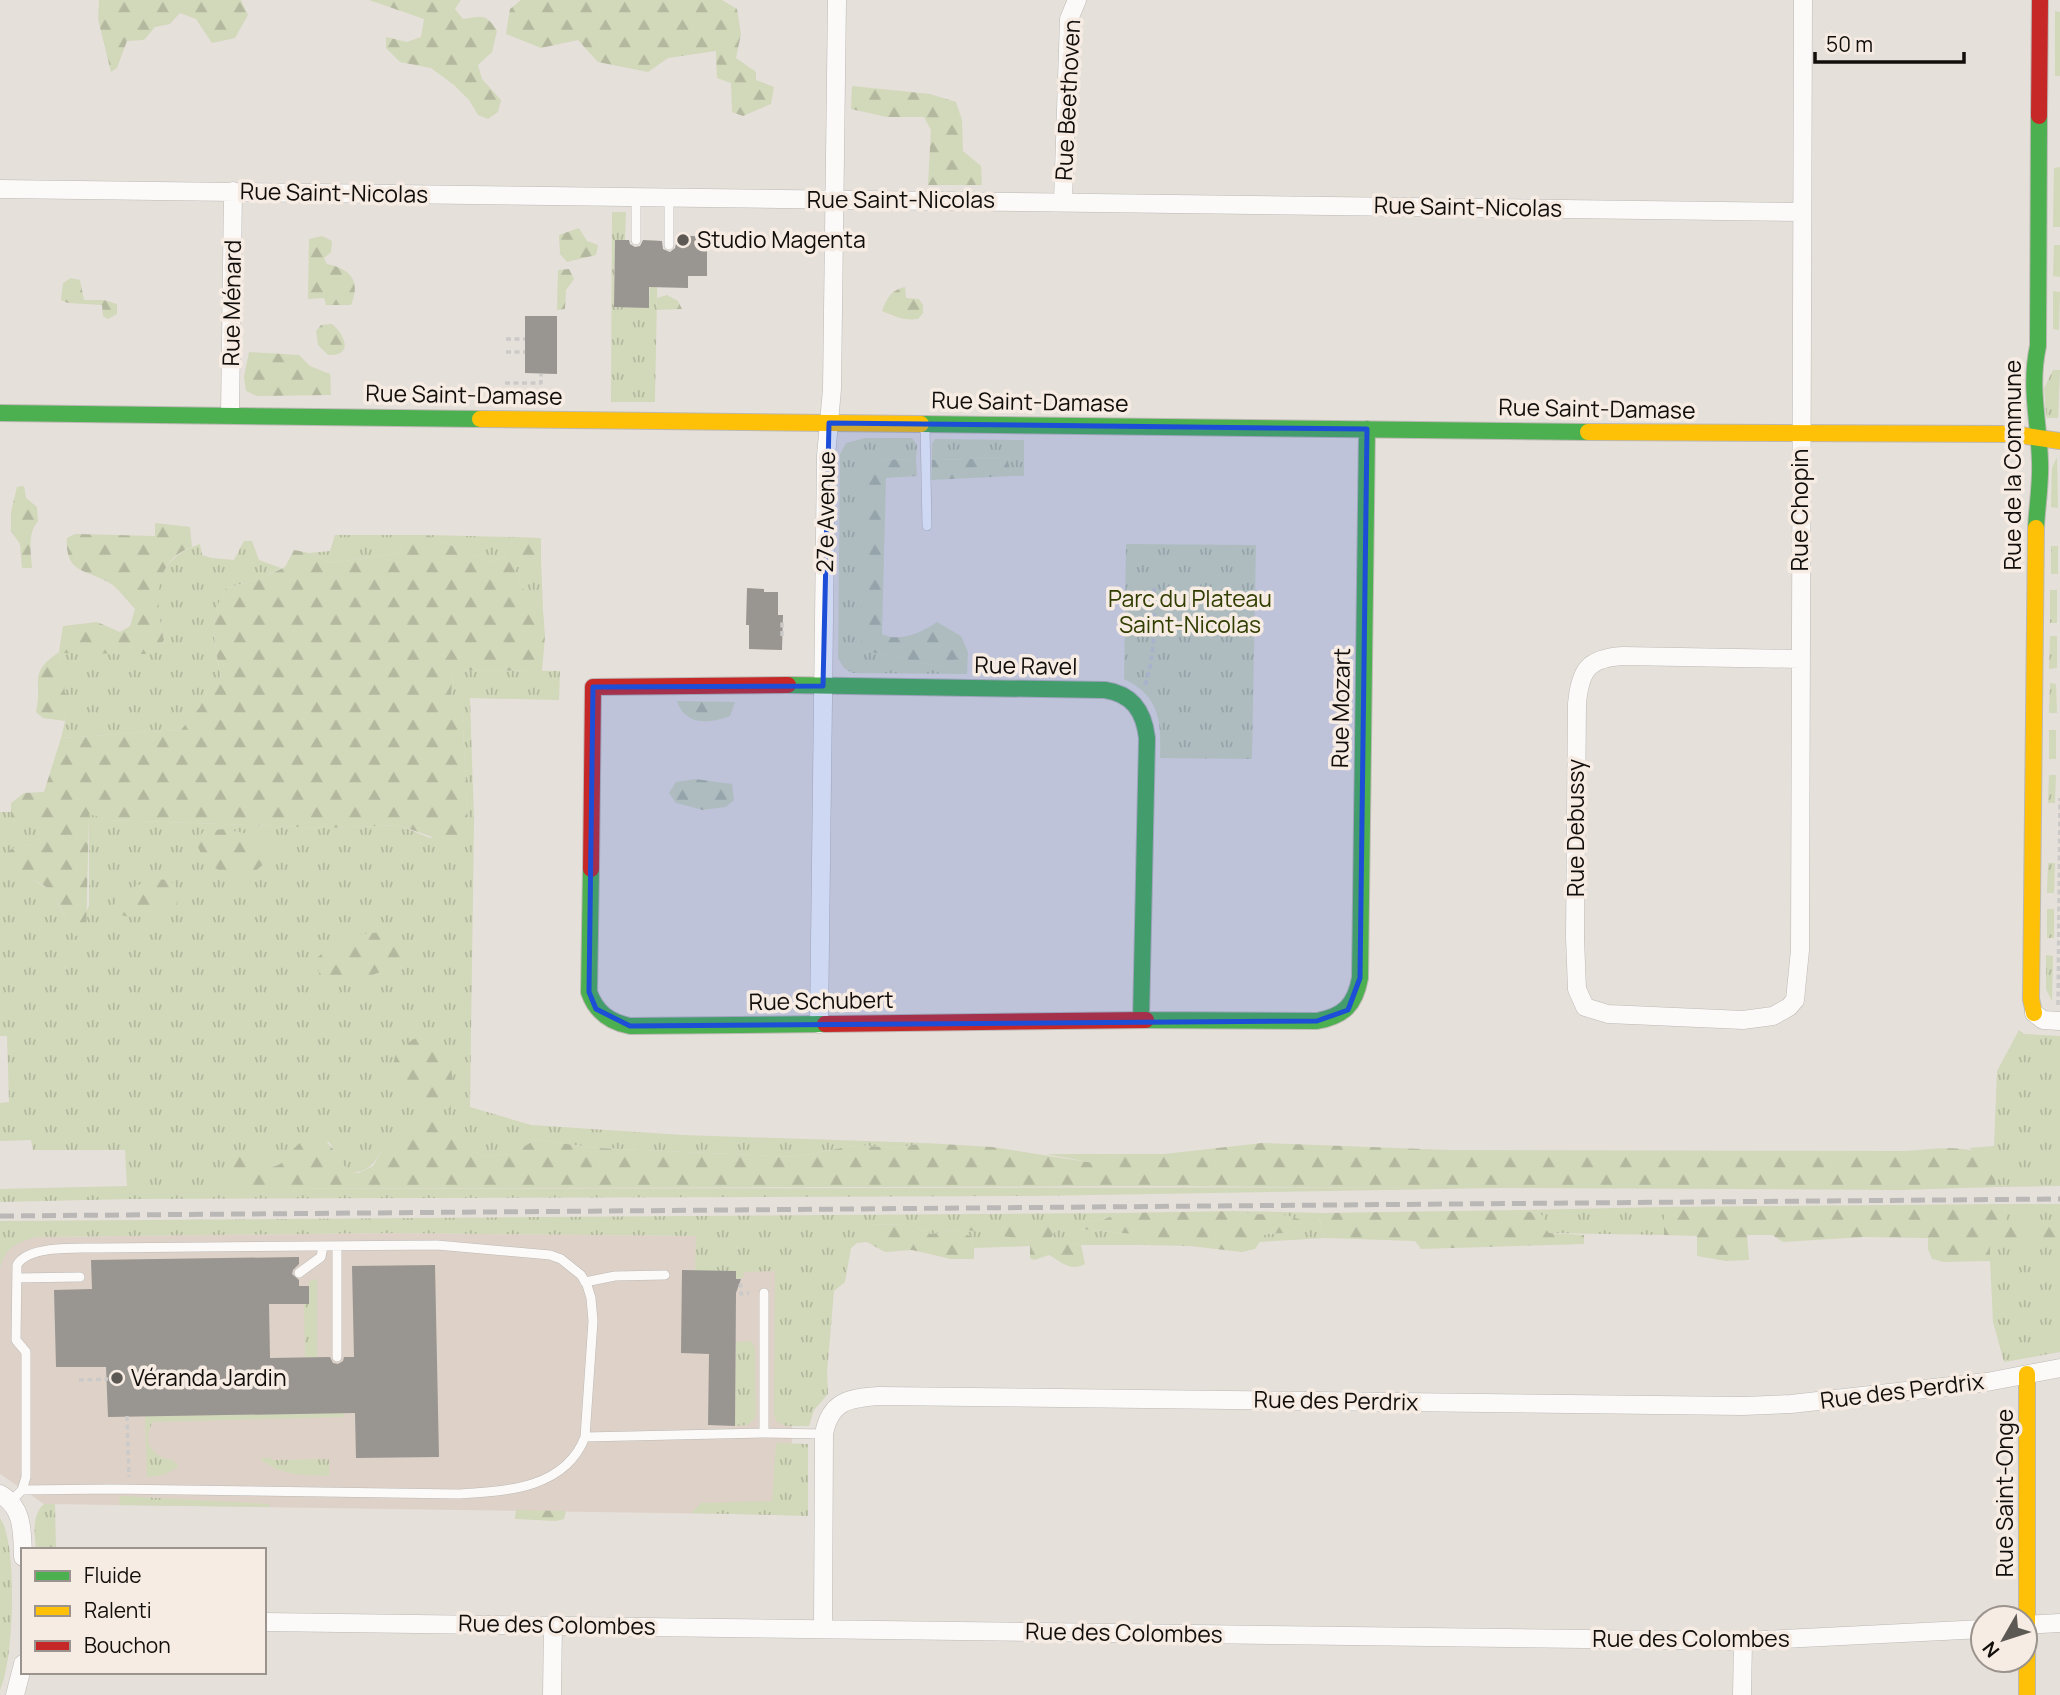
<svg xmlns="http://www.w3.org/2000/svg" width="2060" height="1695" viewBox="0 0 2060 1695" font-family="Manrope,sans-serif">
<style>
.built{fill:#ded2c8}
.grass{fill:url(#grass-tufts)}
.forest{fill:url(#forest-firs)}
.building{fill:#999591}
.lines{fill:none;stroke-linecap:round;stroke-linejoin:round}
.lane-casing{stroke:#bcb8b4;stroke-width:10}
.street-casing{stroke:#bcb8b4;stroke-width:19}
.fast-casing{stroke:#bcb8b4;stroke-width:18}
.slow-casing{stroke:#bcb8b4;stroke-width:18}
.jam-casing{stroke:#bcb8b4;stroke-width:18}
.path{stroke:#cccac9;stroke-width:3.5;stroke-dasharray:5 3.5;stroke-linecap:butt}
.lane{stroke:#fbfaf9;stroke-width:9}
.street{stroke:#fbfaf9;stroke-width:18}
.fast{stroke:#4caf50;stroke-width:16}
.slow{stroke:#ffc107;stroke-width:16}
.jam{stroke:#c62828;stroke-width:16}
.rail{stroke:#bab8b6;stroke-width:5;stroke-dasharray:14 7;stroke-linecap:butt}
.marked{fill:#1d4ed8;fill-opacity:0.2;stroke:#1d4ed8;stroke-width:5;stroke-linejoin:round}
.poi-dot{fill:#5c5853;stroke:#f7ece3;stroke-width:2.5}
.labels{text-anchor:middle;stroke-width:7;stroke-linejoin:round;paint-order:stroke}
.street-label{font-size:23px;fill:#120e0b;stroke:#f7ece3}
.poi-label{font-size:23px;fill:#120e0b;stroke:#f7ece3;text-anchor:start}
.park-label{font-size:23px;fill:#303d00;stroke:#f7ece3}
</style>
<defs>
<pattern id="grass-tufts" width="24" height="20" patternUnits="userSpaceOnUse" patternTransform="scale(1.75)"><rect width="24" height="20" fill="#d2d8ba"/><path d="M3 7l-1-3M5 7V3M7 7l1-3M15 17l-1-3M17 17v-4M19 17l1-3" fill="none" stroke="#b3b89f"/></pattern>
<pattern id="forest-firs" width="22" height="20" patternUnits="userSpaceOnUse" patternTransform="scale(1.75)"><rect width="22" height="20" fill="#d2d8ba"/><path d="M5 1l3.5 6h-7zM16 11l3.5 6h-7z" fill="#b3b89f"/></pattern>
</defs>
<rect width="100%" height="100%" fill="#e6e0da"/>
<path class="built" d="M392 1233 794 1237 791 1515 44 1504 0 1474V1268L5 1252 18 1242 36 1237Z"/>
<path class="grass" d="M2055 11 2060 12V76H2055Z
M2060 167V227H2053L2054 168Z
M612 212H626L625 240H615L614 307H649L651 240 658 241 655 402H611Z
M2054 245H2060V277L2053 276Z
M2053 291 2060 292 2059 330 2053 329Z
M2053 370H2060L2058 418H2047L2046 415 2044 388Z
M865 438H912L917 445 916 460 877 459 861 650 944 667 968 652 967 674 852 673 844 668 838 658 840 454 846 443Z
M935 439 1024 440V476H1012L1007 458 932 460V444Z
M2057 457 2058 508 2051 507 2052 468Z
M335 535H408L397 553 331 563 309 553 330 551Z
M427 535 515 537 504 557 489 562Z
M244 541H252L259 560 281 568 262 578 226 588C207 620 215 644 221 679L211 683 200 707 181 730 61 738 67 714 59 652 153 654 164 640C154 596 151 561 200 544L202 555 212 558 234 560Z
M1126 544 1256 545 1252 759 1160 758C1161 722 1161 697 1124 679Z
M2051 546H2058V574H2051Z
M524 558 541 559 543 610C528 596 519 587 515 567Z
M2050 590H2057V623H2050Z
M2050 636H2057V668L2049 669Z
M453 670 560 671 559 700 470 698 474 820 470 1107 531 1125 683 1135 925 1143 894 1148 857 1145 795 1157 598 1148 535 1140 511 1154 483 1156 462 1144 445 1128 382 1150C373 1165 367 1174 348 1172L329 1142 291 1153 283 1164 272 1167 260 1156 238 1189 1555 1187 1033 1196 133 1199 0 1202V1189L127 1186 125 1150H33L31 1140 0 1141V1103L9 1102 7 1036H0V812H11V820L31 822 41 835 35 846 19 844 30 878 52 891 74 936 89 906V813L110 820 328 828 398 825 430 838 468 827 462 708 451 696Z
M2050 683 2056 684 2057 713H2049Z
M2049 730H2056V759H2049Z
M2049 775H2056L2055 803H2048Z
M2048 863H2055L2054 893H2047Z
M2047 909H2054V938H2047Z
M2046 955 2053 956 2052 1001 2046 989Z
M2019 1030 2024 1034 2060 1036V1186L1996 1187 1993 1165 1969 1148 1994 1146 1997 1071Z
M1046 1154H1117L1094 1163Z
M2005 1204H2060V1227H2006Z
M1664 1207V1235L1549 1233 1544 1227 1542 1215 1521 1210Z
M1236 1211 1323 1213 1319 1218 1325 1238 1258 1242 1265 1234 1286 1233 1300 1226 1301 1221C1281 1210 1256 1218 1236 1211Z
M1118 1213 1103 1220 1081 1223 1080 1229 1134 1234 1144 1245H1081L1051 1240 1054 1232 1065 1228 1027 1240 1030 1246 974 1248 970 1236 953 1230 931 1234 913 1225 867 1224V1242L857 1243 851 1248 845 1282 834 1291 827 1372 828 1394 814 1410 809 1426H786L777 1422 774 1415 775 1271 744 1272 743 1278 736 1279V1271H695L696 1236 392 1233 36 1237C14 1244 7 1246 0 1268V1221Z
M1989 1239H2060V1352L2004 1362 1993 1322Z
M317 1279V1357H305L304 1304 309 1303V1281Z
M751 1341 755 1348 756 1417 748 1425 735 1426 736 1342Z
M344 1413V1417L153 1422C141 1441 152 1458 173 1460L179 1467 163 1475 147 1477 145 1416Z
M776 1443 808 1444V1516L691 1513 701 1503 772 1501Z
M260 1458H272L273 1460 329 1459V1476C305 1475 278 1476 260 1458Z
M120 1496 269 1504V1507L119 1505Z
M44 1504H55L56 1550H36C35 1534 31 1516 44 1504Z
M0 1518C18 1542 14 1662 0 1690Z"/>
<path class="forest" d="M99 0H241L248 15 235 38 212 43 196 19 180 13 170 24 155 27 144 40 127 41 117 68 111 72 98 19Z
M369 0H461L455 9 463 19C482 16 486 13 497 31L492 52 478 65 482 79 501 100 498 112 488 119 478 115 469 100 454 85 431 68 400 62 386 48V37L407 42 421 37 424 19Z
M521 0H722L737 9 741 34 736 58 756 72V80L774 87 771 104 743 116 732 112 731 83 717 78 716 51 668 58 648 72 598 62 578 40 541 48 506 34 510 9Z
M852 86 930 94 956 102 962 120 963 151 981 166 982 185H928L931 130 924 117H887L851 109Z
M579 228 587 241 598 245 596 255 567 262 560 254 559 235Z
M322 236 332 241 331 252 324 258 327 264C351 269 361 281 351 305H326L324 298 308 299 309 239Z
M569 269 574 279 566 290 565 309 557 310 558 270Z
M71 278 80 280 84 300H104L117 304V314L108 319 103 316 102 305 68 303 61 300 63 283Z
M905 287 906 298 919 299 923 305V313L918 319C904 321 894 316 882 311 887 298 891 290 905 287Z
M667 295 678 301 682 309 657 310V298Z
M332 324C345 335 354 356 328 355L318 345 316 331 321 325Z
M249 352 299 355 310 366 330 374 331 395 257 396 246 391 244 377Z
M1007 458 1012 476 931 480 932 460Z
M877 459 916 460 917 476 886 478 882 634C899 643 923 632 937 622L961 636 968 652 944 667 861 650 862 488 867 466Z
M24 486 26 498 37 507 38 521C27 534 31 552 32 568H22L20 544 11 531V512L17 487Z
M155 523 190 527 192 547C151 561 156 606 164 640L153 654 59 653 65 693 79 700 67 714 65 721 43 718 36 712C43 682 27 674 59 652L63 626 97 622 120 632 130 626 135 609C127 601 118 587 108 582 84 569 65 573 67 538L75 534 155 536Z
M408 535H427L489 562 504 557 515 537 541 538V559L524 558 515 567C519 587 528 596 543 610L545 636 542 671 453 670 451 696 462 708 468 828 447 842 398 825 328 828 110 820 89 814 86 935 74 936C53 895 58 882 7 874L6 853 19 844 35 846 41 835 30 822 11 820V803L24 793 44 792 61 738 181 730 200 707 211 683 221 678C215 644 207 620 226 588L262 578 285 567 294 550 309 553 331 563 397 553Z
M677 701 735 702 730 716C710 724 685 726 677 701Z
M695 779 732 784 734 800 726 807 703 810 676 803 669 793 676 782Z
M225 829 252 835 267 843V861L252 874C244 874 235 875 228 873 213 871 198 854 196 840L204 831Z
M152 879 170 880 180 892 177 905C153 909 133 928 111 908L125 891Z
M393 931 400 949V965L372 975 337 981 319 973 316 959 333 943 362 934Z
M419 1036C425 1040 433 1043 439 1047 455 1060 455 1093 450 1110 430 1107 394 1098 392 1073 392 1066 395 1057 397 1050Z
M419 1119 430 1120 445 1128 462 1144 483 1156 511 1154 535 1140 598 1148 795 1157 857 1145 894 1148 925 1143 992 1147 1094 1163 1117 1154H1164L1262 1143 1449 1150 1905 1151C1928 1150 1981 1140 1993 1165 1996 1171 1995 1181 1996 1187L1901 1190 1148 1186 238 1189 227 1183 224 1172 230 1160 242 1153 260 1156 272 1167C289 1163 287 1153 300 1143 322 1124 339 1156 348 1172L359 1173 373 1166 382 1150Z
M2005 1204 2007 1227H2060V1239H1990V1261L1944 1262 1932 1259 1928 1249V1238L1864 1237 1783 1242 1772 1235H1747L1749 1260 1726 1261 1697 1256V1236L1664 1235V1207Z
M1521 1210 1542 1215 1546 1222 1544 1227 1549 1233 1584 1235V1244L1421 1249 1415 1241 1325 1238 1319 1217 1323 1213Z
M1236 1211C1256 1218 1281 1210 1301 1220L1300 1226 1286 1233 1265 1234 1255 1249 1242 1252 1190 1246 1144 1245 1133 1234 1080 1229V1223L1103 1220 1118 1213Z
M1065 1221 1073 1223 1054 1232 1051 1239 1081 1245 1085 1264C1070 1272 1062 1262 1049 1255L1034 1260 1030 1258V1246L1027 1240 967 1230 969 1224Z
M866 1224 913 1225 931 1234 953 1230 970 1236 974 1248V1259H951L912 1250 885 1252 867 1242Z
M516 1510 566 1511 564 1519 556 1521 515 1519Z"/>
<path class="building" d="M678 235 707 237V276H688V288L649 287V308L614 307 615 240H629L630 244 635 247 640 246 643 240 662 241 663 249 670 252 675 248Z
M525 316H557V374L525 373Z
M747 588 764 589V592H778V615H783L782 650 749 649V625H746Z
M299 1257V1264L293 1270 292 1274 299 1280V1286H309V1304H269L270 1358 330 1357 333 1363 338 1364 343 1361 344 1357H354L352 1266 435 1265 439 1457 356 1458 355 1413 108 1417 106 1367H56L54 1290 92 1289 91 1260Z
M682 1270 736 1271V1279H741L736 1293 735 1426 708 1425 709 1354 681 1353Z"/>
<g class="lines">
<defs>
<path id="lane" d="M636 197V240
M669 197V245
M925 427 927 526
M337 1246V1357
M299 1273 321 1257 323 1246
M17 1278 80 1277
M585 1282 615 1276 665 1275
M764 1293V1433L824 1434
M585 1437 764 1433
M10 1502 22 1490 26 1477V1352L16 1340 17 1265C28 1245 79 1248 99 1248L437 1245 550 1255 561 1259 581 1275 587 1285 591 1298 593 1321 585 1437C565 1489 506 1491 458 1494L111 1489 22 1490"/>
<path id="street" d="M0 189 1801 212
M1063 201 1069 19 1077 0
M230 415 233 191
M1801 659 1623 656C1588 658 1580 670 1577 704L1575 938 1577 989 1585 1007 1608 1014 1743 1020 1773 1016 1789 1007 1795 1000 1800 950C1801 634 1800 317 1803 0
M2034 1013 2043 1020 2060 1021
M819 1024 826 456 832 389 837 0
M0 1494C24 1508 22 1532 23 1557
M264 1622 1743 1641 1983 1629
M2025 1625 2060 1623
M823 1629 824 1434C830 1401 849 1398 879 1396L1743 1406 1791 1404 1987 1382 2060 1368
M15 1695 23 1664
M552 1695 553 1625
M1742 1695 1743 1641"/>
<path id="fast" d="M0 413 480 419
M921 424 1588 432
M2036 528C2037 506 2041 483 2040 462 2039 421 2029 388 2038 346L2039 116
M788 685 1105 690C1133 694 1144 712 1147 738L1141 1020
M591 869 589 992C596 1012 609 1022 630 1026L825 1024
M1146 1020 1317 1021C1344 1016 1355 1005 1360 978L1367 429"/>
<path id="slow" d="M480 419 921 424
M1588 432 2013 434 2060 441
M2034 1013 2031 999 2036 528
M2027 1374V1695"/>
<path id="jam" d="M2039 116 2040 0
M591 869 593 687 788 685
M825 1024 1146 1020"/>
</defs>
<use href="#lane" class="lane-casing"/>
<use href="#street" class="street-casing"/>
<use href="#fast" class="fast-casing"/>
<use href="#slow" class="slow-casing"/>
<use href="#jam" class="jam-casing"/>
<path class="path" d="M506 339H525
M506 352H525
M505 383H541V374
M782 636V621
M1145 685C1156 655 1154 619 1154 588
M2058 1005 2060 798
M739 1286 741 1285V1294L749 1293
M79 1380 108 1379
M127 1416 129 1477"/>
<use href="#lane" class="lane"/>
<use href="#street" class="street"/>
<use href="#fast" class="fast"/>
<use href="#slow" class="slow"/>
<use href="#jam" class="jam"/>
<path class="rail" d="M0 1216 2060 1199"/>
</g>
<path class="marked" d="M829 423 1367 429 1360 978 1348 1010 1317 1021 630 1026 596 1009 589 992 593 687 823 686Z"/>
<g class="poi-dot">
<circle cx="683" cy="240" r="7"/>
<circle cx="117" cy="1378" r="7"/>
</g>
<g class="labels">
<g class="street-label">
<text transform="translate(1068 100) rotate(-87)" y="8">Rue Beethoven</text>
<text transform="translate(334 193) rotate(1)" y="8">Rue Saint-Nicolas</text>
<text x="901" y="208">Rue Saint-Nicolas</text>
<text transform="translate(1468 207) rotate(1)" y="8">Rue Saint-Nicolas</text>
<text transform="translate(232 303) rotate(-89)" y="8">Rue Ménard</text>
<text transform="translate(464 395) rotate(1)" y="8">Rue Saint-Damase</text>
<text transform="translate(1030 402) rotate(1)" y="8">Rue Saint-Damase</text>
<text transform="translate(1597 409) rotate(1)" y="8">Rue Saint-Damase</text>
<text transform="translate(2013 465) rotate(-90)" y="8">Rue de la Commune</text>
<text transform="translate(1800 510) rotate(-90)" y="8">Rue Chopin</text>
<text transform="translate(826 512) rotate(-89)" y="8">27e Avenue</text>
<text transform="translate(1026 666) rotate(1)" y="8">Rue Ravel</text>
<text transform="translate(1341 708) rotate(-89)" y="8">Rue Mozart</text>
<text transform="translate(1576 828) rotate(-90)" y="8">Rue Debussy</text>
<text transform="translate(821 1001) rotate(-1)" y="8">Rue Schubert</text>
<text transform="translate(1902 1391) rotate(-7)" y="8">Rue des Perdrix</text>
<text transform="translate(1336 1401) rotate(1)" y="8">Rue des Perdrix</text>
<text transform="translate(2005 1493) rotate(-90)" y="8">Rue Saint-Onge</text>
<text transform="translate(557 1625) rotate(1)" y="8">Rue des Colombes</text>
<text transform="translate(1124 1633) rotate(1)" y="8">Rue des Colombes</text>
<text x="1691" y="1647">Rue des Colombes</text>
</g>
<g class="poi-label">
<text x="697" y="248">Studio Magenta</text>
<text x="131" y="1386">Véranda Jardin</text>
</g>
<g class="park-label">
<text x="1190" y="607">Parc du Plateau<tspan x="1190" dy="26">Saint-Nicolas</tspan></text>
</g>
</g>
<rect x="21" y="1548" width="245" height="126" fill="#f7ece3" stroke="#9b938d" stroke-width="2"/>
<rect x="35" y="1571" width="35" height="10" fill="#4caf50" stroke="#9b938d" stroke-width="2"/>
<text x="84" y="1583" font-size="21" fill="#120e0b">Fluide</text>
<rect x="35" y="1606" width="35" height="10" fill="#ffc107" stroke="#9b938d" stroke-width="2"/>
<text x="84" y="1618" font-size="21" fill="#120e0b">Ralenti</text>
<rect x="35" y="1641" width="35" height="10" fill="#c62828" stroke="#9b938d" stroke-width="2"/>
<text x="84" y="1653" font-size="21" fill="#120e0b">Bouchon</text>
<g transform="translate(2004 1639) rotate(231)"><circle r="33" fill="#f7ece3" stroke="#9b938d" stroke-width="2"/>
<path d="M0-5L12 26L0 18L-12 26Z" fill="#5c5853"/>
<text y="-10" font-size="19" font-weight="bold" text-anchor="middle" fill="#120e0b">N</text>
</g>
<path d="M1815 52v10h149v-10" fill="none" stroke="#120e0b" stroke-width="3.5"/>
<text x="1826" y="52" font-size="21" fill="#120e0b" stroke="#f7ece3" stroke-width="5" paint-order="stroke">50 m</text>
</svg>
